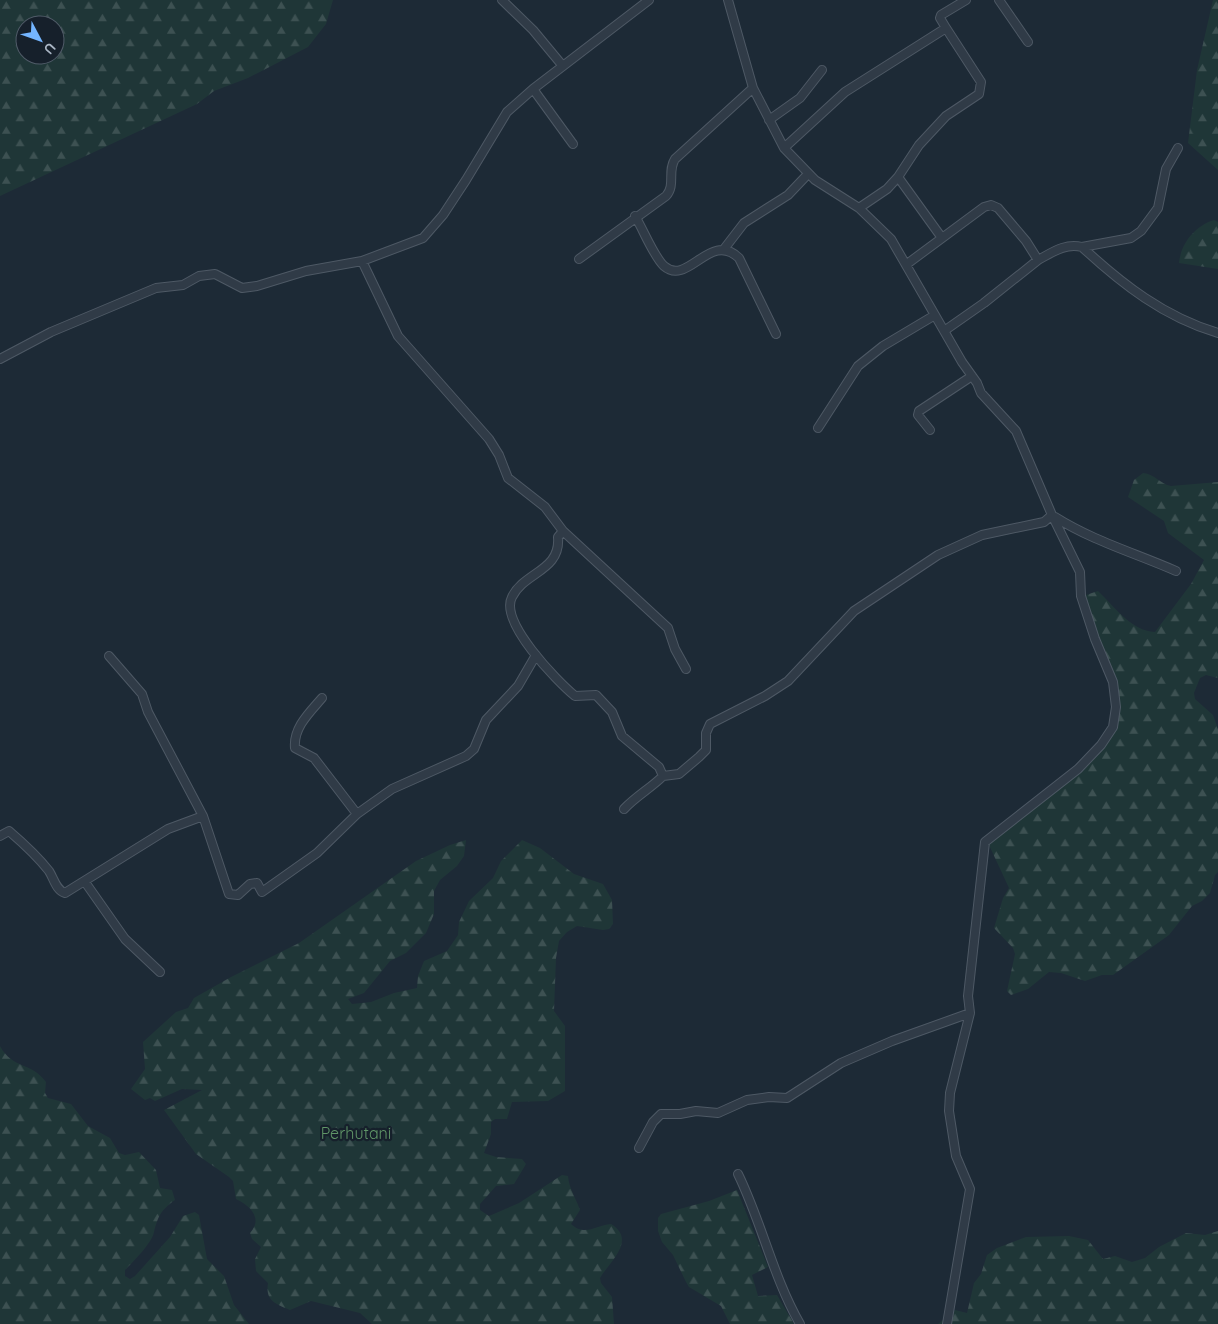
<svg xmlns="http://www.w3.org/2000/svg" width="1218" height="1324" viewBox="0 0 1218 1324" font-family="Quicksand,sans-serif">
<style>
.forest{fill:url(#forest-firs);fill-rule:evenodd}
.lines{fill:none;stroke-linecap:round;stroke-linejoin:round}
.minor-casing{stroke:#4e5965;stroke-width:10}
.minor{stroke:#303b47;stroke-width:8}
.labels{text-anchor:middle;stroke-width:4.5;stroke-linejoin:round;paint-order:stroke}
.park-label{font-size:16px;fill:#609668;stroke:#16202b}
</style>
<defs>
<pattern id="forest-firs" width="22" height="20" patternUnits="userSpaceOnUse" patternTransform="scale(1.25)"><rect width="22" height="20" fill="#1f3637"/><path d="M5 1l3.5 6h-7zM16 11l3.5 6h-7z" fill="#3d5152"/></pattern>
</defs>
<rect width="100%" height="100%" fill="#1d2a36"/>
<path class="forest" d="M0 0H333L326 24 308 47 248 78 214 91 197 104 0 196ZM25 25H55V55H25Z
M1213 0H1218V170L1188 143 1197 70Z
M1214 220 1218 222V269L1179 263C1181 243 1195 226 1214 220Z
M1143 473C1155 474 1160 484 1171 486L1218 482V678L1206 675 1200 678 1194 693 1195 699 1213 715 1218 729V872L1215 875 1210 893 1202 901 1192 906 1169 935 1113 975H1102L1085 981 1061 973 1049 972 1028 989 1011 995 1007 991 1015 954 1013 948 994 928 1003 898 1009 888 989 845 996 835 1103 746 1119 707 1083 596 1098 591C1114 606 1131 631 1155 632L1191 584 1204 560 1168 533 1164 521 1128 497 1134 480Z
M466 840 464 856 457 866 440 880 434 891V914L426 933 406 953 390 961 364 993 348 999 352 1004 371 1002 394 993 417 988 418 976 424 961 447 951 458 935 459 922 469 901 493 878 501 861 522 840 540 848 574 874 603 884 612 900 613 924 609 929 603 930 577 926 567 932 559 941 556 958 554 1011 565 1026V1091L548 1101 512 1102 507 1119H495L491 1122V1134L484 1153 496 1157 522 1159 526 1164 514 1184 496 1186 480 1204V1210L489 1216 519 1203 562 1175 568 1176C569 1189 576 1198 580 1210L571 1224C585 1237 596 1225 611 1224 637 1240 610 1261 600 1278L601 1283 612 1297 614 1324H372L360 1313 311 1301 290 1310C276 1304 265 1301 268 1283L256 1271 255 1259 261 1247 252 1239 250 1233C263 1219 251 1206 236 1199L233 1181 229 1177 196 1154 164 1110 202 1090 182 1089 155 1101 150 1098 145 1100 131 1089 145 1069 143 1042 176 1012 188 1008 194 998 231 977 299 943 416 861 450 845Z
M0 1046C13 1070 31 1061 46 1082L45 1093 48 1098 71 1104 88 1126 110 1138 119 1153 125 1155 139 1152 156 1170 160 1188 172 1190 175 1200C161 1210 158 1216 154 1232 152 1243 133 1262 125 1270V1276L130 1279 135 1276 170 1237 183 1216 195 1212 199 1215 207 1259 224 1276 234 1305 249 1324H0Z
M737 1190 768 1267 752 1275 758 1296 777 1295 794 1324H730L721 1306 689 1287 686 1282 673 1255 662 1242 658 1231V1218L661 1214 709 1201Z
M1218 1231V1324H938L955 1310 967 1313 974 1283 981 1274 987 1255 997 1248 1026 1237 1069 1236 1088 1240 1103 1259 1115 1256 1132 1262 1145 1258 1159 1247 1186 1233 1205 1235Z"/>
<g class="lines">
<defs>
<path id="minor" d="M502 0 533 30 562 65
M728 0 753 88 784 148 815 180 859 208 891 239 962 362 977 383 981 393 1016 431 1052 515 1080 572 1081 596 1095 639 1113 682 1116 707 1113 727 1101 745 1078 769 985 842 968 996 970 1013 950 1093 949 1111 956 1156 970 1189 947 1324
M999 0 1028 42
M533 89 573 144
M769 120 800 98 822 70
M784 148 845 92 946 28 940 18 941 15 966 0
M898 177 942 238
M859 208 887 189 898 177 919 145 946 116 979 94 981 82 946 28
M635 216C643 229 654 257 664 266 688 287 710 230 739 258L776 334
M1082 247 1131 238 1141 231 1158 208 1166 169 1178 148
M724 249 744 223 788 195 808 174
M579 259 666 196C676 185 667 171 675 159L753 88
M362 261 398 336 489 439 499 455 508 478 545 507 563 531 668 628 675 649 686 669
M907 264 984 207 991 205 998 208 1026 241 1038 260C1053 252 1065 243 1082 247 1122 284 1164 317 1218 333
M944 331 984 303 1038 260
M0 359 51 332 156 288 183 285 199 276 215 274 242 288 257 286 306 271 362 261 423 238 443 215 466 180 507 112 533 89 649 0
M818 428 858 366 883 346 935 315
M930 430 918 415 919 411 972 376
M1055 517C1093 541 1135 553 1176 571
M563 531 558 537C561 571 524 572 512 597 499 622 557 681 575 696L596 695 612 712 622 736 659 767 663 776C651 788 636 796 624 809
M109 656 142 694 148 712 203 816 229 894 238 895 250 884 257 883 262 892 317 853 357 814 392 789 466 756 474 749 486 720 518 686 536 655
M322 698C309 713 293 728 295 748L314 758 357 814
M663 776 679 774 699 757 706 750V733L710 724 765 696 788 681 854 611 938 555 982 535 1044 522 1052 515
M0 836 9 831C23 843 38 857 49 871 54 879 56 890 65 893L168 829 203 816
M85 882 125 939 160 972
M639 1148 653 1122 661 1114H680L696 1111 718 1113 747 1100 769 1097 787 1098 841 1063 892 1041 970 1013
M738 1174C762 1223 773 1277 800 1324"/>
</defs>
<use href="#minor" class="minor-casing"/>
<use href="#minor" class="minor"/>
</g>
<g class="labels">
<g class="park-label">
<text x="356" y="1139">Perhutani</text>
</g>
</g>
<g transform="translate(40 40) rotate(131)"><circle r="24" fill="#16202b" stroke="#515c69"/>
<path d="M0-4L9 19L0 12L-9 19Z" fill="#74b5ff"/>
<text y="-8" font-size="14" font-weight="bold" text-anchor="middle" fill="#aab6c5">U</text>
</g>
</svg>
